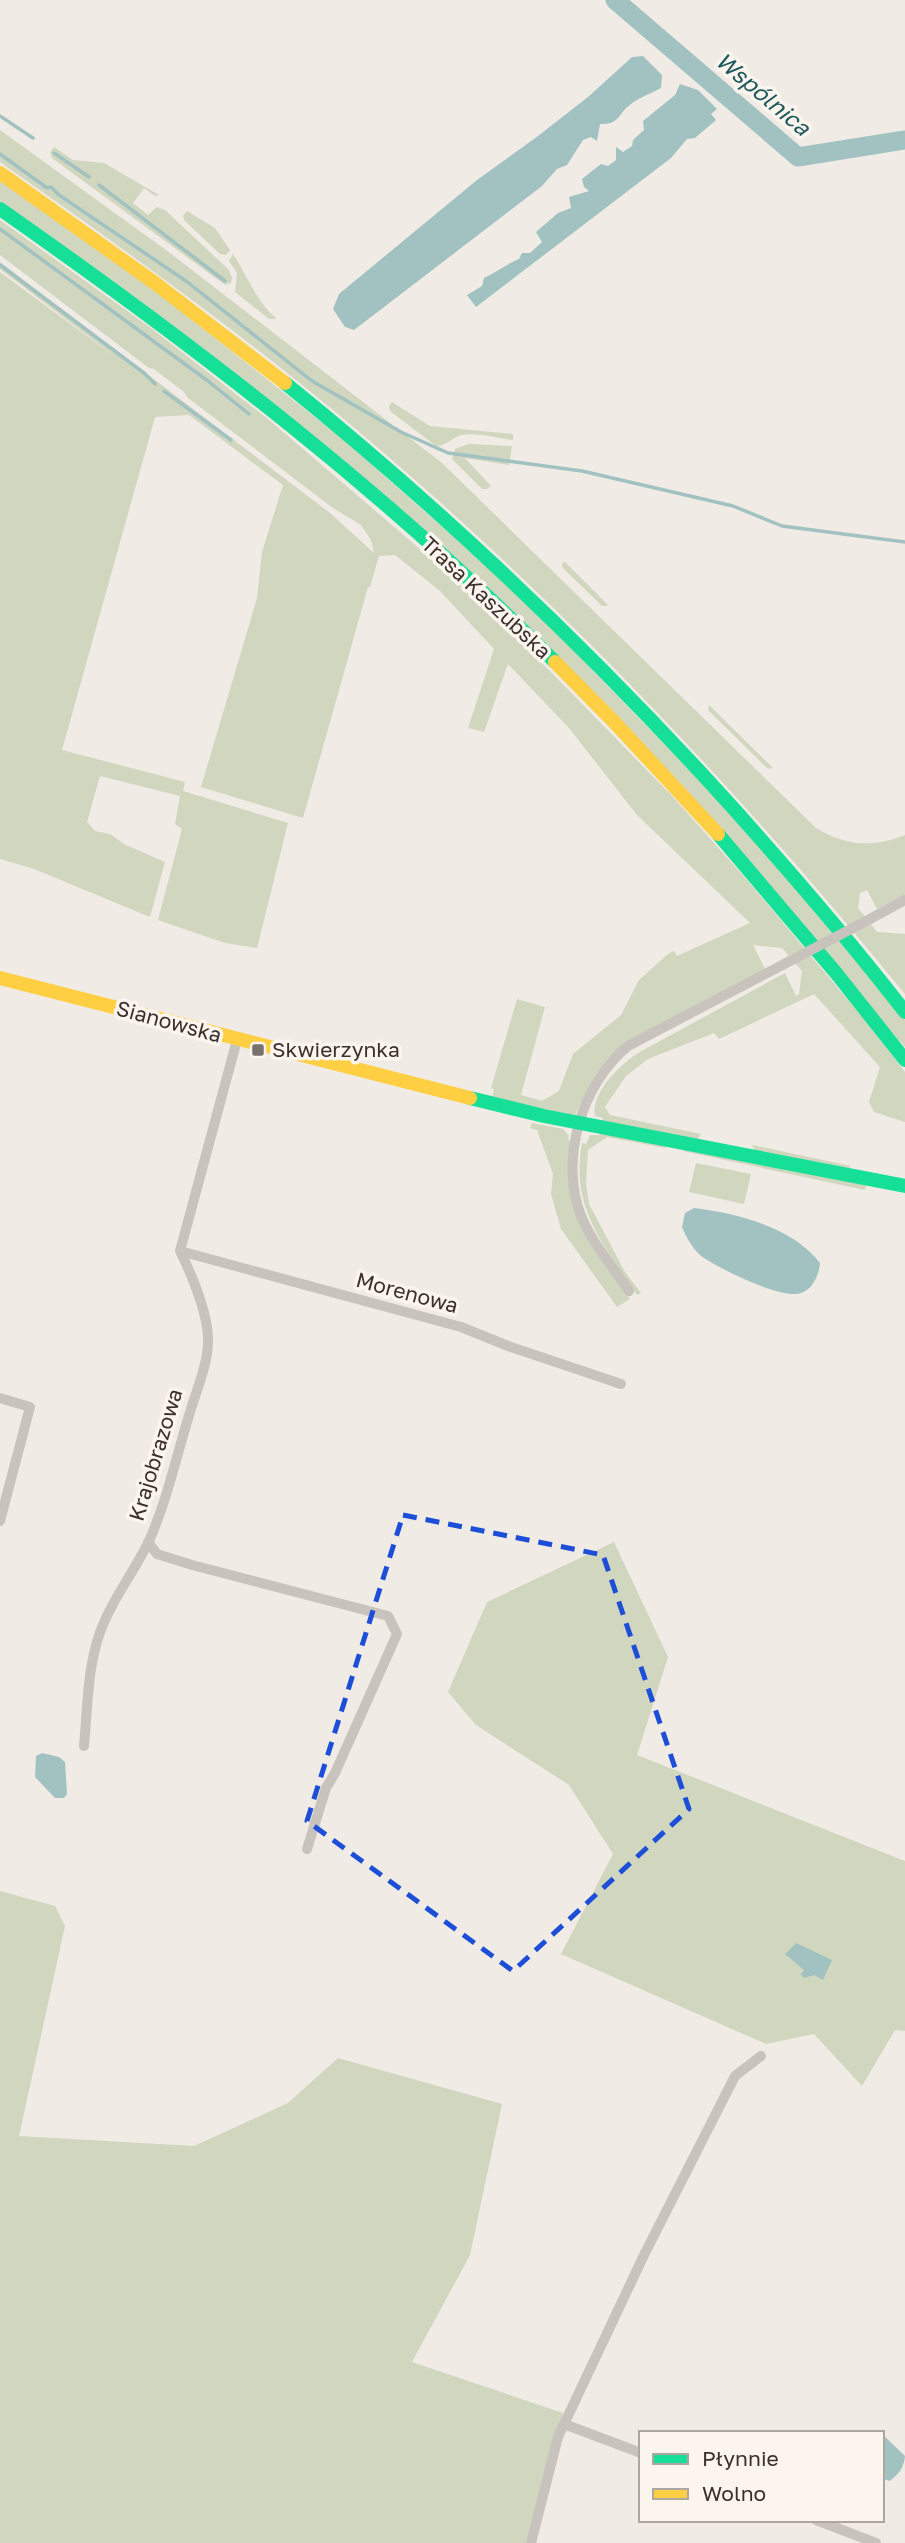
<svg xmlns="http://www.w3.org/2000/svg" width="905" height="2543" viewBox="0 0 905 2543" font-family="'Golos Text',sans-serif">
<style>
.green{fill:#d1d6bf}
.water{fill:#a1c2c1}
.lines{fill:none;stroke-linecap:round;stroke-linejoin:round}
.stream{stroke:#a1c2c1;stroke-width:3.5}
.river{stroke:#a1c2c1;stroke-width:19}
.street{stroke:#c9c3be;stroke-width:10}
.fast{stroke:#16e098;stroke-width:14}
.slow{stroke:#ffcf43;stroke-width:14}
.street-bridge{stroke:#c9c3be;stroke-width:10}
.marked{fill:none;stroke:#1d4ed8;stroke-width:5;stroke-dasharray:14 9;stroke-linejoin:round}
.poi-dot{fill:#7a716c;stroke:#fbf5ee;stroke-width:2.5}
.labels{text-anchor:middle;stroke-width:7;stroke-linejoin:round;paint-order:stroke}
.street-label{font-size:21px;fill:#3b302b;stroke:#fbf5ee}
.poi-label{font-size:21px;fill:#3b302b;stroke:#fbf5ee;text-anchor:start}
.water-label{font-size:23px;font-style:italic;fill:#1f5a5e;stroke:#fbf5ee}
</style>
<rect width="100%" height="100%" fill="#f0ebe5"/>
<path class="green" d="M0 130 170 253 442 463 816 828C846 846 873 848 905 835V896L877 909 867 890 860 893 858 908 877 932 905 934V994C739 790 559 600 357 430 243 334 122 248 0 162Z
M54 147 73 160 104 163 159 195 155 196 144 188 133 203 148 215 157 207 165 210 229 270 232 278 231 283 225 285 52 158 50 153Z
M0 180 156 291 346 442 520 596 736 818 905 1020V1047L508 609 0 201Z
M187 211 215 228 230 250 226 255 220 254 184 220 183 216Z
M0 220 151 328 268 419 441 567 552 673 673 797 747 880 863 1018 905 1072V1122L874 1112 869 1102 880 1067 814 994 719 1039 714 1033 648 1059 626 1076 605 1107 610 1115 701 1134 698 1139 602 1123 603 1118 595 1116C591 1092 620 1065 638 1053L785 973 796 996 799 994 802 971 782 948 753 945 765 969 622 1046 607 1059 595 1076 575 1115 492 1099 494 1089 491 1088 517 999 545 1007 521 1095 542 1101 559 1091 573 1054 621 1015 639 980 668 954 674 951 677 956 750 923 637 815 569 728 508 664 484 732 468 728 494 649 440 591 395 555 379 556 370 587H368L303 818 201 787 257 598 262 552 283 485 189 415 155 417 62 750 185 782 183 791 288 823 257 948 225 943 158 920 182 829 175 824 180 796 100 776 87 822 95 831 110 834 124 844 165 862 150 917 34 869 0 859V272L122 362 0 269V262L330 513 374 553 371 540 361 525 333 508 188 398 184 392 154 369 149 368 0 255Z
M233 254C247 275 257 303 276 318L274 319H269L235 292 237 273 229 261Z
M392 402 430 426 513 434V440C497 438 477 432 461 435 452 438 446 446 436 446L390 411 389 406Z
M469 444 512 446 509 465 465 458 491 486 487 489H482L452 459 455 449Z
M564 561 608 605 607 606H602L563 568 562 565Z
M709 705 773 768 769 769 765 766 708 710Z
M532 1123 563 1129 569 1136 568 1140 572 1141C571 1151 568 1163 568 1173 568 1218 606 1263 630 1299L617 1307 561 1229 551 1194 553 1174 537 1130 530 1128Z
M601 1131 665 1145V1148L607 1137 588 1150 586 1184 589 1204 625 1272 641 1293 637 1295C603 1245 570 1206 582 1143L586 1144 590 1135H600Z
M752 1145 851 1166 849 1168 755 1151Z
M684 1150 866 1184 865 1190 683 1151Z
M696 1163 751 1174 744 1204 689 1192Z
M614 1542 668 1657 637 1755 905 1861V2031L895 2030 862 2086 814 2034 766 2044 561 1954 613 1854 569 1785 476 1725 448 1692 487 1602Z
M0 1891 55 1906 65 1926 19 2136 194 2146 288 2103 338 2058 502 2104 470 2255 412 2362 563 2413 526 2543H0Z"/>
<path class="water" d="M643 56 662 75 661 88C652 93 640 97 631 104 618 113 620 125 600 124L597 141 591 137 583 140 567 165 557 169 542 186 354 330 345 327 333 309 339 294 477 180 538 136 588 97 632 57Z
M680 84 698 90 717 109 711 114 716 120 695 138 687 139 671 158 476 307 467 295 482 286 484 278C497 272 506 264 519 259L522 253H530L542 242 536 232 558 213 571 208 569 197 589 191 584 187 582 179 601 164 608 166 616 160V147L623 152 632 146 633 140 644 130 643 121 675 95Z
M694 1208C736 1213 793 1227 820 1263 819 1275 813 1289 801 1293 781 1300 721 1269 704 1258 694 1251 687 1239 682 1227L685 1213Z
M42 1753 59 1757 65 1762 67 1794 64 1798H55L35 1777 36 1756Z
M796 1943 832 1960 823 1980 814 1975 804 1978 801 1974 804 1970 785 1954Z
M882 2434 905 2456C904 2467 899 2475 889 2481L882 2478Z"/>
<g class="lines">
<path class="stream" d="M0 116 33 138
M54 153 89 177
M0 154 47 188 51 187 59 195 186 281 312 381 401 432 448 453 582 471 733 506 782 526 905 542
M99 185 225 281
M0 229 208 381 249 414
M0 265 144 373 155 384
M164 391 231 440"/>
<path class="river" d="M615 0 798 157 905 140"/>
<path class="street" d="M870 919 905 900
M180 1251 461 1327 508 1346 621 1384
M180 1251 237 1040
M629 1291C613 1267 593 1244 582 1218 558 1161 582 1083 628 1046L790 961
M0 1398 30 1407 0 1521
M148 1542 157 1554 192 1565 388 1616 397 1634 335 1773 326 1788 307 1849
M84 1746C88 1704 87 1659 105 1620 117 1593 136 1568 149 1541 168 1498 177 1453 191 1409 198 1386 209 1361 208 1337 207 1311 191 1273 180 1251
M564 2424 641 2453
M816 2520 876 2543
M531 2543 558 2437 644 2255 735 2076 761 2056"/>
<path class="fast" d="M0 209C196 346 386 492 555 662
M285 383C446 513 596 656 734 809 793 875 851 942 905 1012
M718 834 836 973 905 1060
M470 1098 544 1116 905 1186"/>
<path class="slow" d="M0 173 155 283 285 383
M555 662 615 723 718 834
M0 978 470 1098"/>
<path class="street-bridge" d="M790 961 870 919"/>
</g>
<path class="marked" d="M403 1515 603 1555 689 1809 513 1971 307 1821Z"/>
<rect class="poi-dot" x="251" y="1043" width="14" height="14" rx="3.5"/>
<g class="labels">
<g class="street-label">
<text transform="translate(486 598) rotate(43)" y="7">Trasa Kaszubska</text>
<text transform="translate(169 1022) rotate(15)" y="7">Sianowska</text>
<text transform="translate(407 1293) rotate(15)" y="7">Morenowa</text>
<text transform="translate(156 1455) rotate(-73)" y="7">Krajobrazowa</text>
</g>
<g class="poi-label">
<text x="272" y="1057">Skwierzynka</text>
</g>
<g class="water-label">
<text transform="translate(763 94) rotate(40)" y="8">Wspólnica</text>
</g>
</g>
<rect x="639" y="2431" width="245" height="91" fill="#fbf5ee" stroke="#aea6a0" stroke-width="2"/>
<rect x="653" y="2454" width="35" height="10" fill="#16e098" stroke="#aea6a0" stroke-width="2"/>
<text x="702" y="2466" font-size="21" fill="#3b302b">Płynnie</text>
<rect x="653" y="2489" width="35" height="10" fill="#ffcf43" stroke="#aea6a0" stroke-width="2"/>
<text x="702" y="2501" font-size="21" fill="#3b302b">Wolno</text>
</svg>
